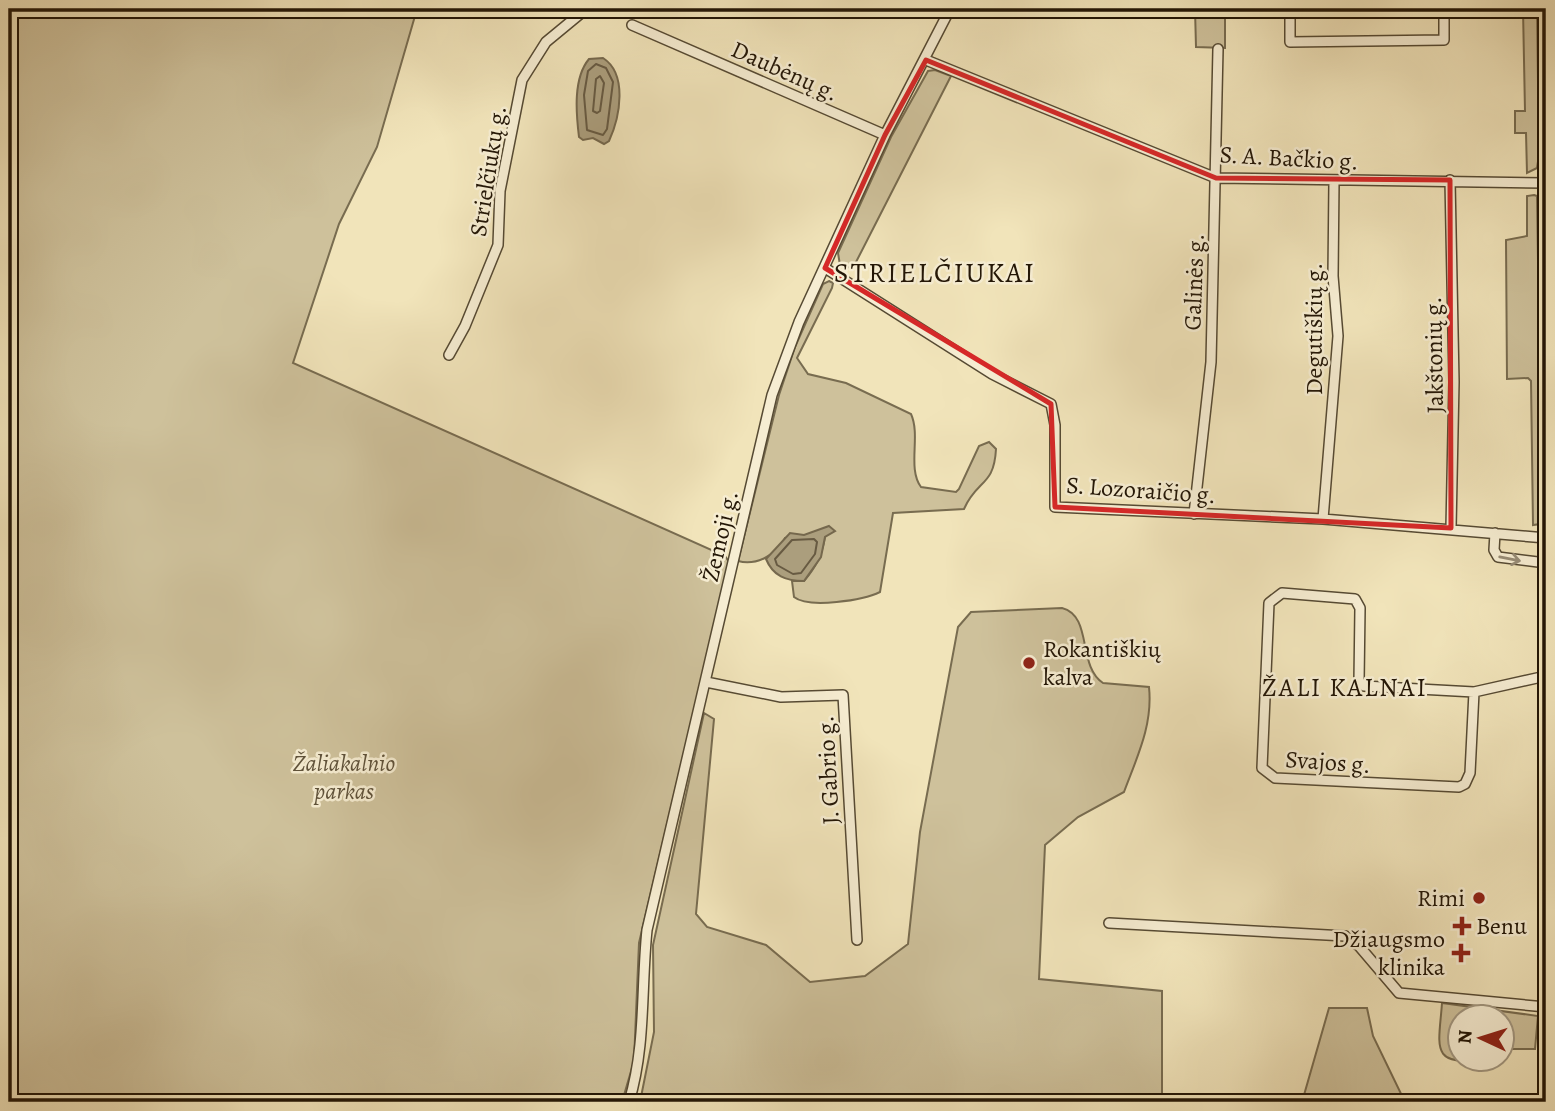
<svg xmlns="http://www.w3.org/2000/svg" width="1555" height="1111" viewBox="0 0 1555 1111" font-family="Alegreya,serif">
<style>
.green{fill:#cec19b;stroke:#786c50;stroke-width:2}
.water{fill:#ab9e7d;stroke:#75684d;stroke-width:2}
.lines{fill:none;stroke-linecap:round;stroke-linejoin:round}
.shore{stroke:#675a42;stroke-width:2}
.street-casing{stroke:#564a33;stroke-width:12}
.street{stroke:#f6edd2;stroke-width:9}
.oneway{stroke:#978c76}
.marked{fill:none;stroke:#d62828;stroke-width:5;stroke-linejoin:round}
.poi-dot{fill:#8f2418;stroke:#f6edd2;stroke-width:2.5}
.labels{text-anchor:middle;stroke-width:5;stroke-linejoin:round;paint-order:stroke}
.street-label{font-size:24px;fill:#231606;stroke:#f6edd2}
.poi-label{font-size:24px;fill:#231606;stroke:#f6edd2;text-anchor:start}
.park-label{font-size:24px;font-style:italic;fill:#5f523a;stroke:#f6edd2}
.neighbourhood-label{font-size:26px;letter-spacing:2px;fill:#231606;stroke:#f6edd2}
.quarter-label{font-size:28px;letter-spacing:2px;fill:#231606;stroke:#f6edd2}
</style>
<rect width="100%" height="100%" fill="#f1e4ba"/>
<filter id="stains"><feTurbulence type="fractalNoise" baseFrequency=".00286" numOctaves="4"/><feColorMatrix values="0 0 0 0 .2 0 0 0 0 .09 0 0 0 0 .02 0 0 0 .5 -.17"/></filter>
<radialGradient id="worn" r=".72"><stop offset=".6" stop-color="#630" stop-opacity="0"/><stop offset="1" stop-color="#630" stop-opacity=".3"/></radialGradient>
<path class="green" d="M9 9H417L377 147 339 224 293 363 725 556 729 562 639 943 634 1061 622 1102H9Z
M1195 9H1225V48L1196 47Z
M1523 9H1537L1539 155 1537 168 1527 173 1526 133H1515V111H1525Z
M935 70 951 76 854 266 846 268 840 265 838 253 891 137 928 71Z
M1534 195 1537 196 1542 518 1540 524 1533 525 1531 381 1528 378 1507 379 1506 240 1527 236V196Z
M829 281 833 283 832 288 797 358 808 374 846 383 911 414C921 436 907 468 921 487L956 492 959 489 979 446 989 442 996 449C994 487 977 479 964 509L893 513 880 592C864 600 809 609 794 597L792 581H804C816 567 822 555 825 537L804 535 785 538C777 555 756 566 738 561L779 395 795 347 823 284Z
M1062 608C1093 616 1077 666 1103 683L1149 687C1153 725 1137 757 1124 792L1078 817 1045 845 1039 979 1162 991V1102H640L654 1032 653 945 704 713 714 719 696 914 707 927 766 945 810 982 865 976 908 944 920 832 958 627 971 612Z
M1442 1003 1538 1016 1535 1049H1503L1502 1016H1460V1058L1483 1059C1429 1067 1439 1046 1442 1003Z
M1329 1008H1367L1373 1036 1405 1102H1302Z"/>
<path class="water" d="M603 58C628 74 620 117 609 141L604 144 593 138 583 140 579 137C576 113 573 78 589 59Z
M829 526 835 531 825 537 821 557 804 581C786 581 773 576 766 559L790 533 804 535Z"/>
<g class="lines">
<path class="shore" d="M596 64 606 68 613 82 607 129 603 135 587 130 584 95 588 71Z
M600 76 604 83 600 111 597 113 593 111 596 79Z
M814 539 817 542 815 554 801 573 793 574 777 565 775 559 792 540Z"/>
<defs>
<path id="street" d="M1290 9V42L1444 40V9
M632 25 885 135
M926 60 1216 178 1545 183
M1450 180 1454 382 1451 528
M825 268 992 374 1051 404 1055 425V507L1323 519 1546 538
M449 355 465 326 498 245 500 191 522 80 546 42 586 9
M1194 514 1211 362 1218 49
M1323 519 1338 336 1333 276 1334 181
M1495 533 1494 550 1498 557 1546 563
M706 682 781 697 843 695 857 940
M1474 692 1470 773 1465 784 1459 787 1275 778 1262 768 1269 603 1282 593 1355 599 1360 608 1359 681 1364 686 1474 692 1546 676
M1109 923 1345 936 1359 946 1399 993 1546 1007
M629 1102C646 1046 641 988 647 930L772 395 799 322 885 135 950 9"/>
</defs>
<use href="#street" class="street-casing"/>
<use href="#street" class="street"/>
</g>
<defs><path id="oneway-shaft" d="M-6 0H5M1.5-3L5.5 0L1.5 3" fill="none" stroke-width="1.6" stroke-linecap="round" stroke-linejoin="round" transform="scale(1.75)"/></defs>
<use class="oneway" href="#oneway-shaft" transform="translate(1510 559) rotate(11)"/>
<path class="marked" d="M926 60 1216 178 1450 180 1451 528 1055 507 1051 404 825 268 885 135Z"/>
<g class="poi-dot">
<circle cx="1029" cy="663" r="7"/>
<circle cx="1479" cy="898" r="7"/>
<path d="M1458.5 915.5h7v7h7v7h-7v7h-7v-7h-7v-7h7z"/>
<path d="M1457.5 942.5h7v7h7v7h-7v7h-7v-7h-7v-7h7z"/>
</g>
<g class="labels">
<g class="street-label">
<text transform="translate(785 71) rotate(24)" y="8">Daubėnų g.</text>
<text transform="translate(1289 158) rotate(3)" y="8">S. A. Bačkio g.</text>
<text transform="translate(488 171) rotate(-81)" y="8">Strielčiukų g.</text>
<text transform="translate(1194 282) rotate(-88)" y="8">Galinės g.</text>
<text transform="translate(1314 329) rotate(-90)" y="8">Degutiškių g.</text>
<text transform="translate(1434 355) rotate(-91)" y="8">Jakštonių g.</text>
<text transform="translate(1141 490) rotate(4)" y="8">S. Lozoraičio g.</text>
<text transform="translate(720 536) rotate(-77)" y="8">Žemoji g.</text>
<text transform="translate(1328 762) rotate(4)" y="8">Svajos g.</text>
<text transform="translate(828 770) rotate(-93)" y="8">J. Gabrio g.</text>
</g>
<g class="poi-label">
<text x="1043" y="657">Rokantiškių<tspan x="1043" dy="28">kalva</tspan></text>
<text x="1465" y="906" text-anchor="end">Rimi</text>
<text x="1476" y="934">Benu</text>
<text x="1445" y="947" text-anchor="end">Džiaugsmo<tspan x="1445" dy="28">klinika</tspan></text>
</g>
<g class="park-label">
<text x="344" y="771">Žaliakalnio<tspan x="344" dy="28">parkas</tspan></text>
</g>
<g class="neighbourhood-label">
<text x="1345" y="696">ŽALI KALNAI</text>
</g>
<g class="quarter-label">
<text x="935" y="282">STRIELČIUKAI</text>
</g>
</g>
<rect width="1555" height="1111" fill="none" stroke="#f1e4ba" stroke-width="35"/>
<rect x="10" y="10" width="1534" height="1090" fill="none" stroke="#231606" stroke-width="3.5"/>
<rect x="18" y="18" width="1520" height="1076" fill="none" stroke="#231606" stroke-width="2"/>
<g transform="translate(1481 1038) rotate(274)"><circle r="33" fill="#f6edd2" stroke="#a29780" stroke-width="2"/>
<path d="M0-5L12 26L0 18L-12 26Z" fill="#8f2418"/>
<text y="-10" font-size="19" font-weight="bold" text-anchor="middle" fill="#231606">N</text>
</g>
<rect width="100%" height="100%" filter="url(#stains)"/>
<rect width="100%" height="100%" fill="url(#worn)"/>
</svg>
